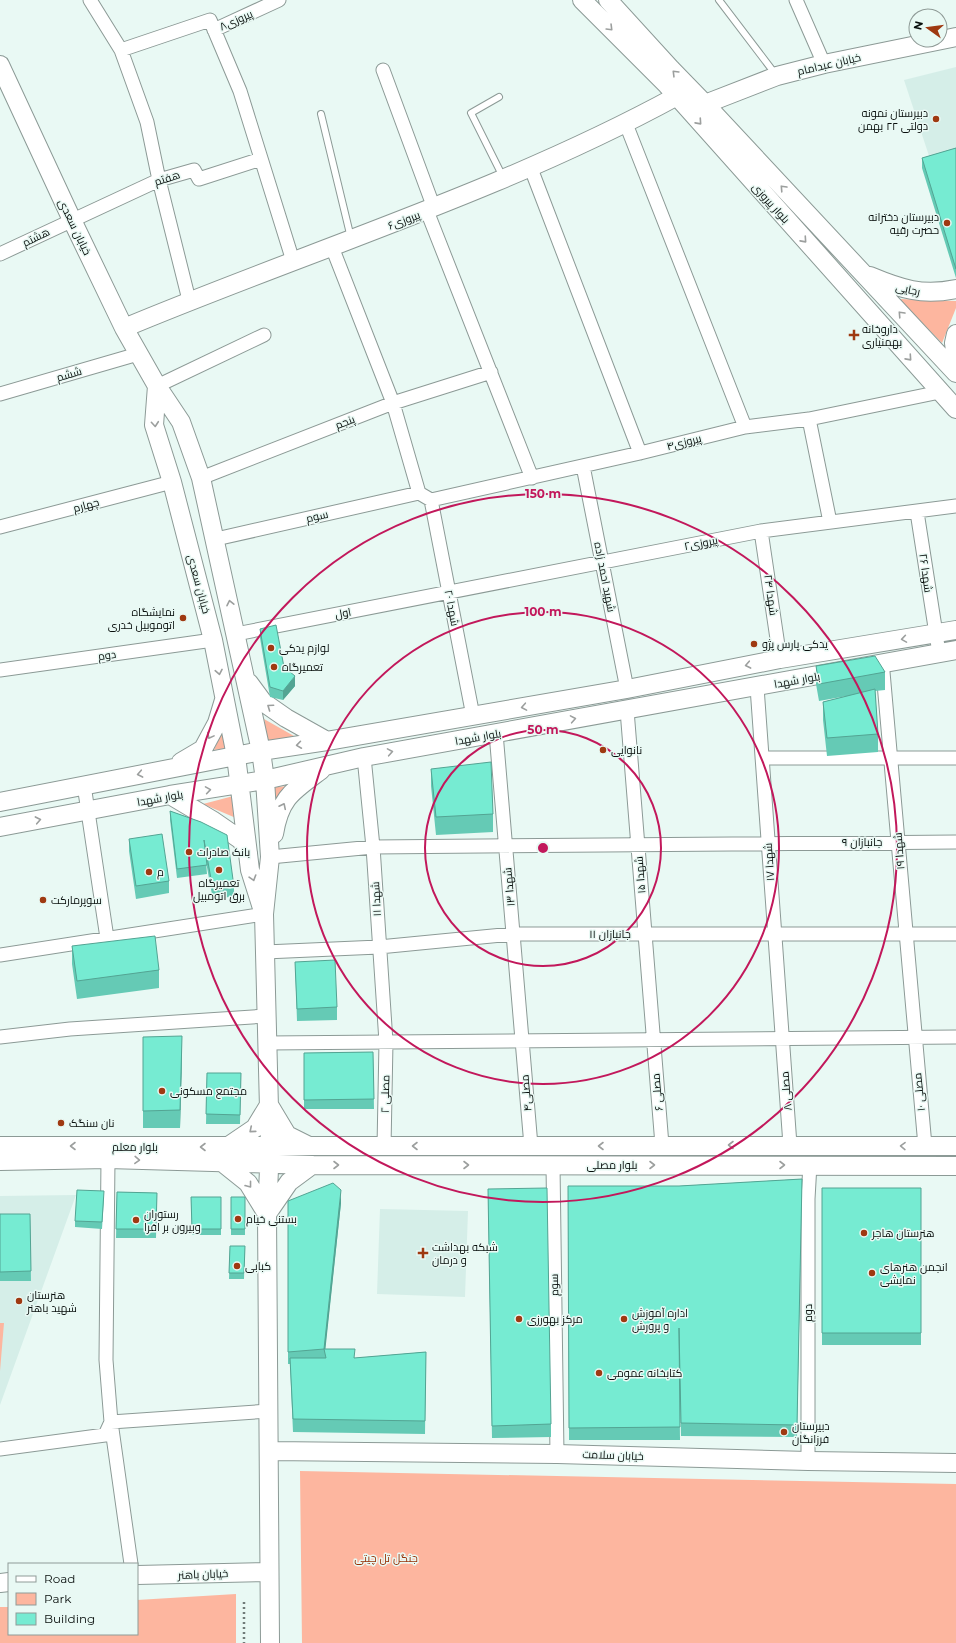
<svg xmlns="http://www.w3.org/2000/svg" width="956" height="1643" viewBox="0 0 956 1643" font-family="Montserrat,Cairo,sans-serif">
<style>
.built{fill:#d5eee8}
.green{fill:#fdb69f}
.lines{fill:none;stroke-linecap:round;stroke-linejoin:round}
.lane-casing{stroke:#8c9a96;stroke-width:8}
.street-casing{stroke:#8c9a96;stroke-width:15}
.secondary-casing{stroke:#8c9a96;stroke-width:20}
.path{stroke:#707b78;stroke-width:2.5;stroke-dasharray:2 3;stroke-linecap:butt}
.lane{stroke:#fff;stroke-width:6}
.street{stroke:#fff;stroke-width:13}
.secondary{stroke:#fff;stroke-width:18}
.wall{fill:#65cab5}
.shaded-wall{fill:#53a493}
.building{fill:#76ebd2;stroke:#53a493}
.oneway{stroke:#9c9f9e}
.ring{fill:none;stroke:#c2185b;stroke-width:2}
.poi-dot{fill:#9f3911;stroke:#e9f9f4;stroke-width:1.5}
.labels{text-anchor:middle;stroke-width:3;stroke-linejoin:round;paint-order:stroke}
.street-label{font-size:11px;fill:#080e0c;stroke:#e9f9f4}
.poi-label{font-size:11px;fill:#080e0c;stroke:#e9f9f4;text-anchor:start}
.park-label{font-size:11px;fill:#953005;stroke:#e9f9f4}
.centre{fill:#c2185b;stroke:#e9f9f4;stroke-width:2}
.ring-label{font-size:12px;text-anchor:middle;font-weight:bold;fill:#c2185b;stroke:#e9f9f4;stroke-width:3;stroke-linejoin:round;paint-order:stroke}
</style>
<rect width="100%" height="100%" fill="#e9f9f4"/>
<path class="built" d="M956 67V158L932 165 904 80Z
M76 1195 0 1405V1196Z
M380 1209 468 1211 465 1297 377 1294Z"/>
<path class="green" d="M899 299 956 301V308L942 343Z
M232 706 240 746 214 750Z
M264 719 294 736 268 744Z
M296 785 270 814 269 788Z
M241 794 243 821 203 804Z
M0 1323H4L0 1371Z
M300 1471 956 1484V1643H302Z
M236 1594V1643H0V1607H9V1634H137V1600Z"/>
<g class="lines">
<defs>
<path id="lane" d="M719 0 776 75
M499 97 471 113 503 177
M321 114 351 238"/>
<path id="street" d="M90 0 121 50 147 122 159 180 189 300
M796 0 824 64
M214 30 279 0
M121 50 210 20 240 91 293 261
M383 70 434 208
M626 124 745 427
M530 166 640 453
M427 211 532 478
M332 247 393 403 419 493 431 500
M0 254 159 180 194 170 199 179 261 159
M157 386 264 335
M0 394 138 354
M809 419 830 522
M583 466 627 689
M201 478 393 403 491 372
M431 500 640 453 745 427 809 419 940 392
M431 500 473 716
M917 512 939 653
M0 527 172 482
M761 531 780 659
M216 539 419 493
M236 634 761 531 956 506
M0 670 213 640
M883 672 925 1146
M757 687 790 1145
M627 710 662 1145
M496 733 531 1146
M364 757 373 847 386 1042 384 1147
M762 758H956
M84 785 107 938
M270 857 373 847 956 842
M265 952 379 947 513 934H956
M0 955 264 914
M0 1037 70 1029 266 1016
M267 1043 956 1037
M108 1159 106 1360 111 1422 131 1564
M553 1165 557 1454
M0 1449 105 1435 111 1422 269 1411
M808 1461V1199L810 1164"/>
<path id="secondary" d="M582 0 667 85 956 409
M608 0 671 69 705 104 956 373
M0 65 72 220 124 328 157 386 181 422 201 478 261 751 265 780 270 857 264 914 270 1147 267 1214 270 1643
M705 104 777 76 824 64 956 37
M870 276C901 289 922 296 956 289
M124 328C308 251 501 192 677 96
M956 334 954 343 956 358
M157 386 154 425 172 482 213 640 236 756 250 870 262 908
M249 683 263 702 286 718 327 741
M181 762 203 749 217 723 224 700
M170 795 212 820 241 840 248 853
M0 802 261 751 327 741 627 689 780 659 956 630
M0 827 170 795 265 780 364 757 956 650
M274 834C280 797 293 791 321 770
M0 1146H956
M227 1147 255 1128 269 1105 287 1135 309 1146
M0 1161 108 1159 312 1165 956 1166
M223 1163 248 1183 267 1214 289 1182 312 1165
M270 1451 557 1454 808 1461 956 1463
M137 1575 269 1572
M0 1583 9 1582"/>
</defs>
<use href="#lane" class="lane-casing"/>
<use href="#street" class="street-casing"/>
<use href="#secondary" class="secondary-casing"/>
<path class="path" d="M244 1602V1643"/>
<use href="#lane" class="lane"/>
<use href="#street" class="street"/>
<use href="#secondary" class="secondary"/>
</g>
<path class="wall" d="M956 148V278L922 168V158Z
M260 629 284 667 295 686 283 700 270 697 260 638Z
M816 666 885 672V690L875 691 878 734V752L827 756 823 720V702L847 696 819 701 816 684Z
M431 769 493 814V832L436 835 431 786Z
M170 811 201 822 234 887V896L213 900 206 862 207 874 177 878 170 820Z
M129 839 169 881V893L136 899 129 851Z
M72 946 159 970V988L77 999 72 964Z
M295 962 337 1007V1020L297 1021Z
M143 1037 182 1054 180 1128H143Z
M373 1052 374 1109H304V1053Z
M207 1073H241L240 1124H206Z
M802 1179 797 1437 681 1436 679 1343 680 1440H569L568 1186H679Z
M822 1188H921V1345H822Z
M488 1189 551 1424V1437L492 1438Z
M117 1192 157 1193 156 1238H116Z
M104 1197 102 1229 75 1227V1221Z
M191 1197H221V1235H192Z
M231 1197H245V1235H231Z
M288 1201 341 1203 325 1349 355 1358 426 1352 425 1434 293 1432 290 1364H288Z
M0 1214H30L31 1281H0Z
M230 1246H245L244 1279H229Z"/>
<path class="shaded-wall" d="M295 676V686L283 700V691Z
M182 1036V1054L180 1128V1110Z
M341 1190V1203L325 1353 324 1349Z"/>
<path class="building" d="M956 148V269L922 158Z
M276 625 284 667 295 676 283 691 270 687 260 629Z
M875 656 885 672 819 684 816 666Z
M875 689 878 734 827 738 823 702Z
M491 762 493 814 436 817 431 769Z
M170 811 201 822 227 835 234 887 213 890 204 840 207 865 177 869Z
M162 834 169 881 136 886 129 839Z
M155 936 159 970 77 981 72 946Z
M335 960 337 1007 297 1009 295 962Z
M182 1036 180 1110 143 1111V1037Z
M373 1052 374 1099 304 1100V1053Z
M207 1073H241L240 1115 206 1114Z
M802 1179 797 1425 681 1423 679 1328 680 1427 569 1428 568 1186H679Z
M333 1183 341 1190 324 1349 288 1352V1201Z
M547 1188 551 1424 492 1426 488 1189Z
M822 1188H921V1333H822Z
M77 1190 104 1191 102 1222 75 1221Z
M117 1192 157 1193 156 1229H116Z
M191 1197H221V1229H192Z
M231 1197H245V1229H231Z
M0 1214H30L31 1271 0 1272Z
M230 1246H245L244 1273H229Z
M324 1349H355L354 1358 426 1352 425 1421 293 1419 290 1358H326Z"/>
<defs><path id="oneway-chevron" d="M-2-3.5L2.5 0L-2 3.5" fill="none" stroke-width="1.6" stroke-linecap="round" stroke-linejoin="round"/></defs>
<g class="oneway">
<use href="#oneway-chevron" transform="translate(610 28) rotate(45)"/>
<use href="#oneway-chevron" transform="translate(675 73) rotate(-135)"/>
<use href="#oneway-chevron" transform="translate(699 122) rotate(48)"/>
<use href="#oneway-chevron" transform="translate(783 188) rotate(-133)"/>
<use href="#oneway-chevron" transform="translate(804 240) rotate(48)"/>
<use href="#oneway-chevron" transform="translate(901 314) rotate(-133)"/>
<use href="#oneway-chevron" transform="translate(909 358) rotate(48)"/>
<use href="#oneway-chevron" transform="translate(155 424) rotate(85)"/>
<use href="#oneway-chevron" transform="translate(230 603) rotate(-102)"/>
<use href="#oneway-chevron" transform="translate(904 639) rotate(171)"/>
<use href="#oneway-chevron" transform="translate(748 665) rotate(169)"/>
<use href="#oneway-chevron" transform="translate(219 672) rotate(79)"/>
<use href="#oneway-chevron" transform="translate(270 707) rotate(-145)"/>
<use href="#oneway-chevron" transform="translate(524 707) rotate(170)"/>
<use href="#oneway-chevron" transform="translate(573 719) rotate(-10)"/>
<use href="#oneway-chevron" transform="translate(210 736) rotate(118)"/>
<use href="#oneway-chevron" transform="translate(299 745) rotate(172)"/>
<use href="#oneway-chevron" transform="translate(390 752) rotate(-10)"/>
<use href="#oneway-chevron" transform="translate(140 774) rotate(169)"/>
<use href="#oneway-chevron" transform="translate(208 790) rotate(-9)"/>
<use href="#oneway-chevron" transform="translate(283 806) rotate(-64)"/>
<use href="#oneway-chevron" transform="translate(38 820) rotate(-11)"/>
<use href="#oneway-chevron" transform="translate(253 878) rotate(73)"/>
<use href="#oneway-chevron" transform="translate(252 1130) rotate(140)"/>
<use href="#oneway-chevron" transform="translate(731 1145) rotate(180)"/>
<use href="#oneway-chevron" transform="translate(73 1146) rotate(-180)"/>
<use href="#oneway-chevron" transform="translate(415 1146) rotate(180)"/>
<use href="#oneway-chevron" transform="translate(601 1146) rotate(180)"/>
<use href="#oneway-chevron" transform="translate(903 1146) rotate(-179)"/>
<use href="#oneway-chevron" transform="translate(203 1147) rotate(-180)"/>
<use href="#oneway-chevron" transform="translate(137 1160) rotate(2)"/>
<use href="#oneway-chevron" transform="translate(336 1165)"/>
<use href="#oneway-chevron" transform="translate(466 1165)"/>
<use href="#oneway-chevron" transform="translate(652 1165)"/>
<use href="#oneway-chevron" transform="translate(782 1165)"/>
<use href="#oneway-chevron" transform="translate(249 1185) rotate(52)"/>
</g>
<g class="ring">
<circle cx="543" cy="848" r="118"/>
<circle cx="543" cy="848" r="236"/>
<circle cx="543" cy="848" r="354"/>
</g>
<g class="poi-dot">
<circle cx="936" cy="119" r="4"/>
<circle cx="947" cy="223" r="4"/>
<path d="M852 329h4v4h4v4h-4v4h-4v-4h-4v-4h4z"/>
<circle cx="183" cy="618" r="4"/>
<circle cx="754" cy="644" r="4"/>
<circle cx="271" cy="648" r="4"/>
<circle cx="274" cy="667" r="4"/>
<circle cx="603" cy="750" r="4"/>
<circle cx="189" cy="852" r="4"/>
<circle cx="219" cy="870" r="4"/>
<circle cx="149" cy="872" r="4"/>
<circle cx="43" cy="900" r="4"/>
<circle cx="162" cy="1091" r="4"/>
<circle cx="61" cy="1123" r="4"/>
<circle cx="238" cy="1219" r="4"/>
<circle cx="136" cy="1220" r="4"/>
<circle cx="864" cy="1233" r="4"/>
<path d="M421 1247h4v4h4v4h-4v4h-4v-4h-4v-4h4z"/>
<circle cx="237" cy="1266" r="4"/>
<circle cx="872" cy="1273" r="4"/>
<circle cx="19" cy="1301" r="4"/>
<circle cx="519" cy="1319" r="4"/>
<circle cx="624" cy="1319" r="4"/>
<circle cx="599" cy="1373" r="4"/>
<circle cx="784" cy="1432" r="4"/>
</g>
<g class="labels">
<g class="street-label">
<text transform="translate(236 20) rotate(-24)" y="4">پیروزی۸</text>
<text transform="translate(829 64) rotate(-13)" y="4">خیابان عبدامام</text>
<text transform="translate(167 178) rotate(-18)" y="4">هفتم</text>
<text transform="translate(771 203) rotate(48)" y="4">بلوار پیروزی</text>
<text transform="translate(404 220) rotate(-21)" y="4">پیروزی۶</text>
<text transform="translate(75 227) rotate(64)" y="4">خیابان سعدی</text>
<text transform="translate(36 237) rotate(-26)" y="4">هشتم</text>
<text transform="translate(908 289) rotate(12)" y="4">رجایی</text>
<text transform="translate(69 374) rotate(-16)" y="4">ششم</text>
<text transform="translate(345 422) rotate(-21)" y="4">پنجم</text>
<text transform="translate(684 442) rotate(-14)" y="4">پیروزی۴</text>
<text transform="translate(86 505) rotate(-15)" y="4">چهارم</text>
<text transform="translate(317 516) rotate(-13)" y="4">سوم</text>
<text transform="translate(701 543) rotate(-11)" y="4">پیروزی۲</text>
<text transform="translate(926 573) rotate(82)" y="4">شهدا ۲۶</text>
<text transform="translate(605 577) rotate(79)" y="4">شهید احمد زاده</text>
<text transform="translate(199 584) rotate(75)" y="4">خیابان سعدی</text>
<text transform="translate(771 595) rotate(82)" y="4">شهدا ۲۴</text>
<text transform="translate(452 608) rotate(79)" y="4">شهدا ۲۰</text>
<text transform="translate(343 613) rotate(-11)" y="4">اول</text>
<text transform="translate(107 655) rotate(-8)" y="4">دوم</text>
<text transform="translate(797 680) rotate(-10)" y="4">بلوار شهدا</text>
<text transform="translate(478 737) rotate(-10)" y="4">بلوار شهدا</text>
<text transform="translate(160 798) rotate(-10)" y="4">بلوار شهدا</text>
<text x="862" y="846">جانبازان ۹</text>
<text transform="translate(899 851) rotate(-95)" y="4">شهدا ۱۹</text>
<text transform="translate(769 862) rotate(-94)" y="4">شهدا ۱۷</text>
<text transform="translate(640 875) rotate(-95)" y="4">شهدا ۱۵</text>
<text transform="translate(509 887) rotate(-95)" y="4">شهدا ۱۳</text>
<text transform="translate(376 899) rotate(-93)" y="4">شهدا ۱۱</text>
<text x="610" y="938">جانبازان ۱۱</text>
<text transform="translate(786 1091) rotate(-95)" y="4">مصلی ۸</text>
<text transform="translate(657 1092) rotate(-95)" y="4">مصلی ۶</text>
<text transform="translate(919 1092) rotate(-96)" y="4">مصلی ۱۰</text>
<text transform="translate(526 1093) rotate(-95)" y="4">مصلی۴</text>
<text transform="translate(385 1094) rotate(-89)" y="4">مصلی ۲</text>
<text x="135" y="1151">بلوار معلم</text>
<text x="612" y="1169">بلوار مصلی</text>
<text transform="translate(554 1285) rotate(-91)" y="4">سوم</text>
<text transform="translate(808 1313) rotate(-90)" y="4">دوم</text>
<text transform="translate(613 1455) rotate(2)" y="4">خیابان سلامت</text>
<text transform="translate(203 1574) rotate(-2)" y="4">خیابان باهنر</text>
</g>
<g class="poi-label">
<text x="928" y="117" text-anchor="end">دبیرستان نمونه<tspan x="928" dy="13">دولتی ۲۲ بهمن</tspan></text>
<text x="939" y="221" text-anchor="end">دبیرستان دخترانه<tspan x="939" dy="13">حصرت رقیه</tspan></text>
<text x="862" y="333">داروخانه<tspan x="862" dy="13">بهمنیاری</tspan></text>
<text x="175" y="616" text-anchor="end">نمایشگاه<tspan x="175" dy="13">اتوموبیل خدری</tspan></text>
<text x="762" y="648">یدکی پارس پژو</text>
<text x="279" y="652">لوازم یدکی</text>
<text x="282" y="671">تعمیرگاه</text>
<text x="611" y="754">نانوایی</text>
<text x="197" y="856">بانک صادرات</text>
<text x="157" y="876">م</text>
<text x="219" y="887" text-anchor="middle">تعمیرگاه<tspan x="219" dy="13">برق اتومبیل</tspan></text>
<text x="51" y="904">سوپرمارکت</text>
<text x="170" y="1095">مجتمع مسکونی</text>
<text x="69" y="1127">نان سنگک</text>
<text x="144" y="1218">رستوران<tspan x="144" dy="13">وبیرون بر افرا</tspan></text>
<text x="246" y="1223">بستنی خیام</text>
<text x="872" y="1237">هنرستان هاجر</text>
<text x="432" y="1251">شبکه بهداشت<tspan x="432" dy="13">و درمان</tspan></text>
<text x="245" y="1270">کبابی</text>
<text x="880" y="1271">انجمن هنرهای<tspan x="880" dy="13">نمایشی</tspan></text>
<text x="27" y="1299">هنرستان<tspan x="27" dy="13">شهید باهنر</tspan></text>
<text x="632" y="1317">اداره آموزش<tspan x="632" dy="13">و پرورش</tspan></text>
<text x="527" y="1323">مرکز بهورزی</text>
<text x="607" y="1377">کتابخانه عمومی</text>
<text x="792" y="1430">دبیرستان<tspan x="792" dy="13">فرزانگان</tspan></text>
</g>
<g class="park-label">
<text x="386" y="1562">جنگل تل چیتی</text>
</g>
</g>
<circle cx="543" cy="848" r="6" class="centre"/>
<g class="ring-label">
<text x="543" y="498">150 m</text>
<text x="543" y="616">100 m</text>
<text x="543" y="734">50 m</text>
</g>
<rect x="8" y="1563" width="130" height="72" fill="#e9f9f4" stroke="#8f9b97"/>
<rect x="16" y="1576" width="20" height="6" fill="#ffffff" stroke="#8f9b97"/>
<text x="44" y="1583" font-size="12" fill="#080e0c">Road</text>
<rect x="16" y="1593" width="20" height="12" fill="#fdb69f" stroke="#8f9b97"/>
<text x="44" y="1603" font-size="12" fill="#080e0c">Park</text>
<rect x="16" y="1613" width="20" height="12" fill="#76ebd2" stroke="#8f9b97"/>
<text x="44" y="1623" font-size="12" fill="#080e0c">Building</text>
<g transform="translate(928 28) rotate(284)"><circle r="19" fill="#e9f9f4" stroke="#8f9b97"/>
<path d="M0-3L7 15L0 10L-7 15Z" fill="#9f3911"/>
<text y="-6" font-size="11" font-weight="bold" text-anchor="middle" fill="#080e0c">N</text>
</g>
</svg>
